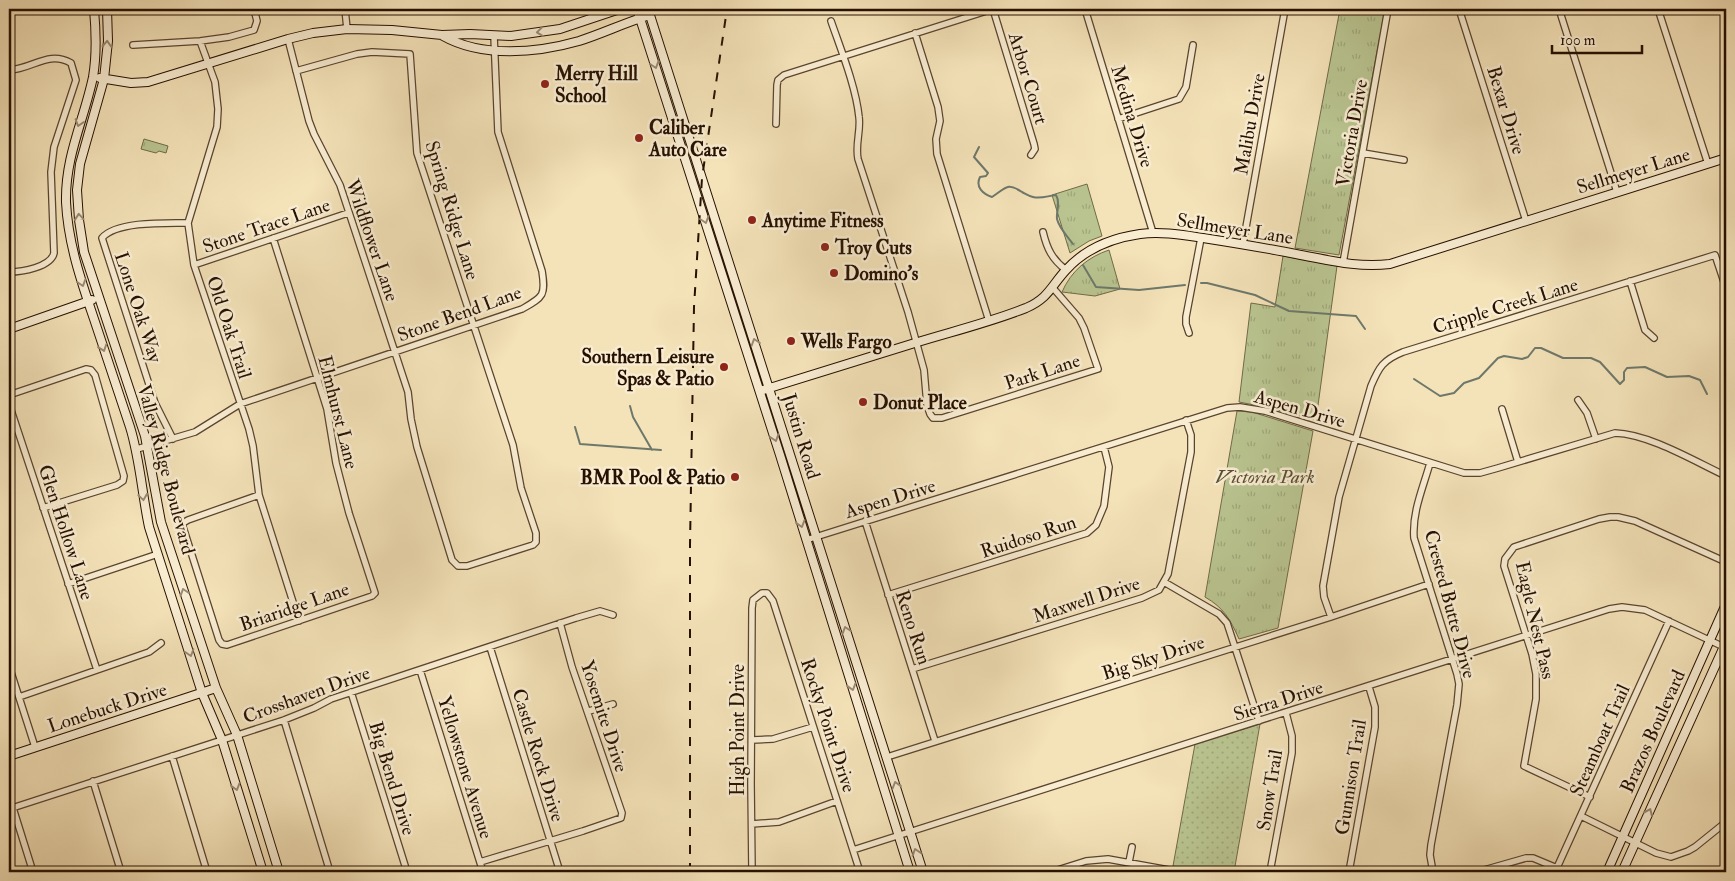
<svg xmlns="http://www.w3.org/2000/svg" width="1735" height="881" viewBox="0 0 1735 881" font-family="'IM FELL Double Pica',serif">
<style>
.grass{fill:url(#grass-dots);stroke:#706a48}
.park{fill:url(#park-tufts);stroke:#706a48}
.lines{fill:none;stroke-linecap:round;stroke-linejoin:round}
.stream{stroke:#6d786b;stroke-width:2}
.street-casing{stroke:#5a442f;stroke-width:8}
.secondary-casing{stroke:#261001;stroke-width:10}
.street{stroke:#f8ecd1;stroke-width:5.5}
.secondary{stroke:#f8ecd1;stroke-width:8}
.rail{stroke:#261001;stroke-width:2;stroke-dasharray:9 9;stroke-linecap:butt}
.oneway{stroke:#9a8973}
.poi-dot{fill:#8f2418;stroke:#f8ecd1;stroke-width:2}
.labels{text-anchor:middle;stroke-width:5;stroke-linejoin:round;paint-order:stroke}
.poi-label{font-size:19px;font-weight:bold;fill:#261001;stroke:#f8ecd1;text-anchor:start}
.street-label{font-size:19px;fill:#261001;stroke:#f8ecd1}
.park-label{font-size:19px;font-style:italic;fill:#594f33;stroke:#f8ecd1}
</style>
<defs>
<pattern id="grass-dots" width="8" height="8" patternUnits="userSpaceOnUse" patternTransform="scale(1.25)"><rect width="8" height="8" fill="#b9c490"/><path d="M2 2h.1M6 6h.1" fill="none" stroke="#9fa77a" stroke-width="1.8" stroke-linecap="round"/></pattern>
<pattern id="park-tufts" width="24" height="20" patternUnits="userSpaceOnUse" patternTransform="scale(1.25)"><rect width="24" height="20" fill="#b9c490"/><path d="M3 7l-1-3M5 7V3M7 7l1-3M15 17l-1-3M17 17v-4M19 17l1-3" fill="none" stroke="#9fa77a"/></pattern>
</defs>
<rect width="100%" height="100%" fill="#f4e2b8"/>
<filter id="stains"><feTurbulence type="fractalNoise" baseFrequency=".004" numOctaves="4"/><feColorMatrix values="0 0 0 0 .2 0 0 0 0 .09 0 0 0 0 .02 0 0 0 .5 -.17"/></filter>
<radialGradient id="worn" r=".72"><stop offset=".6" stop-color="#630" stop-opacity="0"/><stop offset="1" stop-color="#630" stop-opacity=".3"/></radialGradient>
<path class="grass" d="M1260 724 1234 872H1208L1173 866 1195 744Z"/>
<path class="park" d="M1340 9H1385L1339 255 1295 248Z
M144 139 168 146 166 153 159 151 156 153 141 149Z
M1087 184 1102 236 1089 241 1070 253 1052 195Z
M1109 250 1120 289 1095 296 1062 292C1071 271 1088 257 1109 250Z
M1283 256 1337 266 1316 420 1270 408 1239 402 1251 303 1275 307Z
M1237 411 1252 412 1313 431 1278 628 1239 639C1230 619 1224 608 1205 597Z"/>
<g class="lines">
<path class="stream" d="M979 147 974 157 988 173 986 176 980 177C975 187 983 194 992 197 1006 188 1007 182 1022 192 1026 194 1029 196 1033 197 1041 199 1047 196 1056 195 1061 203 1056 211 1057 219 1059 228 1068 237 1073 244
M1083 265 1096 287 1139 290 1185 285
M1201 283H1207L1255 295 1289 311 1356 316 1365 329
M1414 379 1440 396 1454 393 1464 383 1479 378 1498 358 1504 356 1522 359 1528 357 1535 348H1541L1563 358H1591L1600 362 1620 384 1624 380V372L1627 368 1645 367 1667 377 1689 376 1700 380 1707 394
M630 406 633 417 652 450
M575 427 580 444 661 450"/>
<defs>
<path id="street" d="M345 9 347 29
M408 9 421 11 431 9
M1085 9 1153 233
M1459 9 1526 221
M1559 9 1617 192
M1658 9 1708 164
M831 21C841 50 856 87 859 117 861 131 855 144 858 159L908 312 924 370 927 405 930 414 933 418H942L1098 369 1084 328 1079 318 1053 288
M915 33 938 107 940 121 936 139 937 154 989 321
M288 39 309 121 314 134 340 185 408 392 411 419 417 447 452 560 458 566H467L533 545 536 542V533L521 488 513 445 417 153 410 54 372 52 357 54 296 71
M200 41 215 82 218 109 217 127 188 223 194 265 249 429 253 446 259 495 299 621
M133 45 200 41 229 37 254 30 257 21 254 9
M9 70C33 69 48 50 71 63L76 80 54 147 51 172 54 253C51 267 22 272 9 272
M1118 119 1179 99 1186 87 1193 45
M776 124 777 85 778 80 784 75 993 9 1034 144 1035 149 1031 155
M1363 153 1404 160
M1043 232C1047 249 1052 259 1066 270
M1243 244 1285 9
M1343 263 1388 9
M194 265 348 213
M1630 281 1645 330 1654 338
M1189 333 1186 324V317L1201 238
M9 395 86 369 91 370 95 375 124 476 123 481 117 485 43 508
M1578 400 1587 413 1596 439
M9 404 97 670
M1502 409 1518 462
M173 439 155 403 102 238C116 221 167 223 188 223
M137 449 195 432 240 404 522 309C543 297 546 296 542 271L498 132 494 36
M1430 463C1423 488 1412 512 1414 538L1457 674 1459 684 1457 705 1431 845 1430 855 1433 872
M259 495 188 520 183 523V527L219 640 222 644 227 645 372 596 375 593 349 513 336 463 327 409 273 238
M865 521 935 741
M806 540 1227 408 1240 407 1265 411 1464 473H1480L1498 468 1615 433C1649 434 1694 461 1726 476
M1164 582 1219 614 1227 623 1259 721
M68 584 158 554
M888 595 1087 533 1096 525 1104 506 1109 467 1104 447
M1331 617 1324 597 1323 586 1339 497 1371 386C1379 367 1383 360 1403 352L1715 255 1726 288
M490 647 560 872
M9 666 35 747
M912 669 1142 598 1159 590 1168 574 1191 452V435L1186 420
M420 670 483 872
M351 692 407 872
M19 697 149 652 161 643
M589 711 613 704
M284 720 330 872
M752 740 773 739 813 727
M172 756 207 872
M887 757 1331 617 1429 584
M93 781 121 872
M1590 797 1524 766 1536 699V674L1532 654 1504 566 1505 559 1514 547 1599 519 1610 517H1618L1635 521 1726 562
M13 808 33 872
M9 809 284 720 314 708 331 699 576 618 600 611 613 615
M1581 816 1656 853 1671 857 1688 851 1695 847 1726 822
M752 824 779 822 837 801
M853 850 1609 609 1622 607 1645 610 1726 648
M480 862 583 831 621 818 622 813 572 667 560 623
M752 872 751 784 752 608 753 600 762 593H767L773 601 860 872
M1051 872 1086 861 1108 859 1180 872
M1127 872 1132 847
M1270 872 1292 753V736L1286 713
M1349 872 1375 727V707L1369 687
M1477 872 1526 858H1533L1557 868
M1555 872 1669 621"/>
<path id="secondary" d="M94 9C96 31 97 54 93 77 84 120 65 156 66 202 68 243 81 281 94 319 106 355 118 391 130 427 140 459 142 494 149 527L202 693 222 740 263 872
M107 9 108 41 104 79 80 164 77 190 79 220 84 252 145 436 161 522 216 688 237 735 279 872
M637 9 780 455 910 872
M648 9 923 872
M443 36C482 58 537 53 579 41 601 34 622 24 644 17
M100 78 131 83 148 82 288 39 313 33 347 29 392 30 442 35 470 34 511 36 560 29 620 9
M9 329 92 300
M760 391C813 375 865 358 918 342 954 331 991 322 1026 308 1049 298 1051 286 1066 270 1085 249 1112 238 1140 234 1161 231 1183 235 1203 238 1235 243 1265 248 1296 254 1329 260 1357 268 1390 264L1726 158
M9 756 216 688
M1607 872 1726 604
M1622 872 1726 642"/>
</defs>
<use href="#street" class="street-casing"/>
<use href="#secondary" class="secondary-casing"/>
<use href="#street" class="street"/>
<use href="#secondary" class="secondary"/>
<path class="rail" d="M690 872V545L694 307 702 178 727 9"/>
</g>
<defs><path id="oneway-chevron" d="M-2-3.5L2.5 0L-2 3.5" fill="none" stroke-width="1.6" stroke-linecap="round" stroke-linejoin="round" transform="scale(1.25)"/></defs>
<g class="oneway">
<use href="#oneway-chevron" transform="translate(540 32) rotate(173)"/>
<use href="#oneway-chevron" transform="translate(107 44) rotate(-87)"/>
<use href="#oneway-chevron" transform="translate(655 65) rotate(72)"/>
<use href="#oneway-chevron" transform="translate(79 123) rotate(108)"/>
<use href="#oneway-chevron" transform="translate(79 217) rotate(-95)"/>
<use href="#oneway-chevron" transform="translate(705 220) rotate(72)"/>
<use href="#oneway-chevron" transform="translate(82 283) rotate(72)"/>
<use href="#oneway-chevron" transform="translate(755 342) rotate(-108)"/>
<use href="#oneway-chevron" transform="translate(103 348) rotate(71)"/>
<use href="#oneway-chevron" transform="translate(775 438) rotate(72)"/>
<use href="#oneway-chevron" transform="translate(143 497) rotate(82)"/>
<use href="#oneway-chevron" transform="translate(801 524) rotate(73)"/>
<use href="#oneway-chevron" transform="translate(184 592) rotate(-108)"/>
<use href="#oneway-chevron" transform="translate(846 630) rotate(-108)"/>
<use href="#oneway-chevron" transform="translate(190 653) rotate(72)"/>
<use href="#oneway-chevron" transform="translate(852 687) rotate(73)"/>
<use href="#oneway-chevron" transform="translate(896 785) rotate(-107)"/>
<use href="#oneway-chevron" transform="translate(236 787) rotate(73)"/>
<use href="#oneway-chevron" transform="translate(1649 812) rotate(-66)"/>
<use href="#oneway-chevron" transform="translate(916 852) rotate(-108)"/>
</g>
<g class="poi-dot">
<circle cx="545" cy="84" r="5"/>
<circle cx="639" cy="138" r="5"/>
<circle cx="752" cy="220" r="5"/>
<circle cx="825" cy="247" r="5"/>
<circle cx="834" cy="273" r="5"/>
<circle cx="791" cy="341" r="5"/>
<circle cx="724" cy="367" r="5"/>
<circle cx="863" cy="402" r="5"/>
<circle cx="735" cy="477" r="5"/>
</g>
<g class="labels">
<g class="poi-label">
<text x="555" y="80">Merry Hill<tspan x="555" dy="22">School</tspan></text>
<text x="649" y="134">Caliber<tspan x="649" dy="22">Auto Care</tspan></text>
<text x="762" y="227">Anytime Fitness</text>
<text x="835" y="254">Troy Cuts</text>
<text x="844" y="280">Domino's</text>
<text x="801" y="348">Wells Fargo</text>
<text x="714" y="363" text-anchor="end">Southern Leisure<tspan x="714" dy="22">Spas &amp; Patio</tspan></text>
<text x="873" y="409">Donut Place</text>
<text x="725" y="484" text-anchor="end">BMR Pool &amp; Patio</text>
</g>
<g class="street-label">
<text transform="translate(1029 78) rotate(73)" y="7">Arbor Court</text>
<text transform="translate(1507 110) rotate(73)" y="7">Bexar Drive</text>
<text transform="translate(1133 116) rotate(73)" y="7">Medina Drive</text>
<text transform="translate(1249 124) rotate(-80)" y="7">Malibu Drive</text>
<text transform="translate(1351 133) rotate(-80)" y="7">Victoria Drive</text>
<text transform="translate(1633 170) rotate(-17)" y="7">Sellmeyer Lane</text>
<text transform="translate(453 210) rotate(73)" y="7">Spring Ridge Lane</text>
<text transform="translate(266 225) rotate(-19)" y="7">Stone Trace Lane</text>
<text transform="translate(1235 228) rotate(9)" y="7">Sellmeyer Lane</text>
<text transform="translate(373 240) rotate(71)" y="7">Wildflower Lane</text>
<text transform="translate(1505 305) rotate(-17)" y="7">Cripple Creek Lane</text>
<text transform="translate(139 307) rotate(72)" y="7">Lone Oak Way</text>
<text transform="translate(459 313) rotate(-20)" y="7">Stone Bend Lane</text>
<text transform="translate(230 327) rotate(72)" y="7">Old Oak Trail</text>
<text transform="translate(1042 371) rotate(-18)" y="7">Park Lane</text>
<text transform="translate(1300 408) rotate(16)" y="7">Aspen Drive</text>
<text transform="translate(339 412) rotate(76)" y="7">Elmhurst Lane</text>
<text transform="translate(802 436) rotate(73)" y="7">Justin Road</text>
<text transform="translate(167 469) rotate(75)" y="7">Valley Ridge Boulevard</text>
<text transform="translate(890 498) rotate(-17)" y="7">Aspen Drive</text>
<text transform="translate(67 532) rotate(72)" y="7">Glen Hollow Lane</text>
<text transform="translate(1028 536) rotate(-18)" y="7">Ruidoso Run</text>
<text transform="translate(1086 599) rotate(-18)" y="7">Maxwell Drive</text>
<text transform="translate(1451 604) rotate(75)" y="7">Crested Butte Drive</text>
<text transform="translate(294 606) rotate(-19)" y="7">Briaridge Lane</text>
<text transform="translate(1536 620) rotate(77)" y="7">Eagle Nest Pass</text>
<text transform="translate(914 627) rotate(72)" y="7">Reno Run</text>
<text transform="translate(1153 657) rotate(-18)" y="7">Big Sky Drive</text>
<text transform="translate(306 694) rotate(-20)" y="7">Crosshaven Drive</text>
<text transform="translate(1278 700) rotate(-18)" y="7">Sierra Drive</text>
<text transform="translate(107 707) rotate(-18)" y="7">Lonebuck Drive</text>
<text transform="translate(605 716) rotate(72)" y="7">Yosemite Drive</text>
<text transform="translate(829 725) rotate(72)" y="7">Rocky Point Drive</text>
<text transform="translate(737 730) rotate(-90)" y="7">High Point Drive</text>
<text transform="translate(1652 731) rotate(-66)" y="7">Brazos Boulevard</text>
<text transform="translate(1599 740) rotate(-66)" y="7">Steamboat Trail</text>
<text transform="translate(539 755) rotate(73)" y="7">Castle Rock Drive</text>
<text transform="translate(466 767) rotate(73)" y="7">Yellowstone Avenue</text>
<text transform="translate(1350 777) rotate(-81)" y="7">Gunnison Trail</text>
<text transform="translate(393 778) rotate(73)" y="7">Big Bend Drive</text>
<text transform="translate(1269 790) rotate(-81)" y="7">Snow Trail</text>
</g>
<g class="park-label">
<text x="1265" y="483">Victoria Park</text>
</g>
</g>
<rect width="1735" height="881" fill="none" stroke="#f4e2b8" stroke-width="30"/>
<rect x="10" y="10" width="1715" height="861" fill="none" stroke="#261001" stroke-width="2.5"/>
<rect x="15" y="15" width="1705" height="851" fill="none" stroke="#261001"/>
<path d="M1552 45v8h90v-8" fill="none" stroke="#261001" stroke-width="2.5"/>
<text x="1560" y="45" font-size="15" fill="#261001" stroke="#f8ecd1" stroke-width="4" paint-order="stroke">100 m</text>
<rect width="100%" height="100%" filter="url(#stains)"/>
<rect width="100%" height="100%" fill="url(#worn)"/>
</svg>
